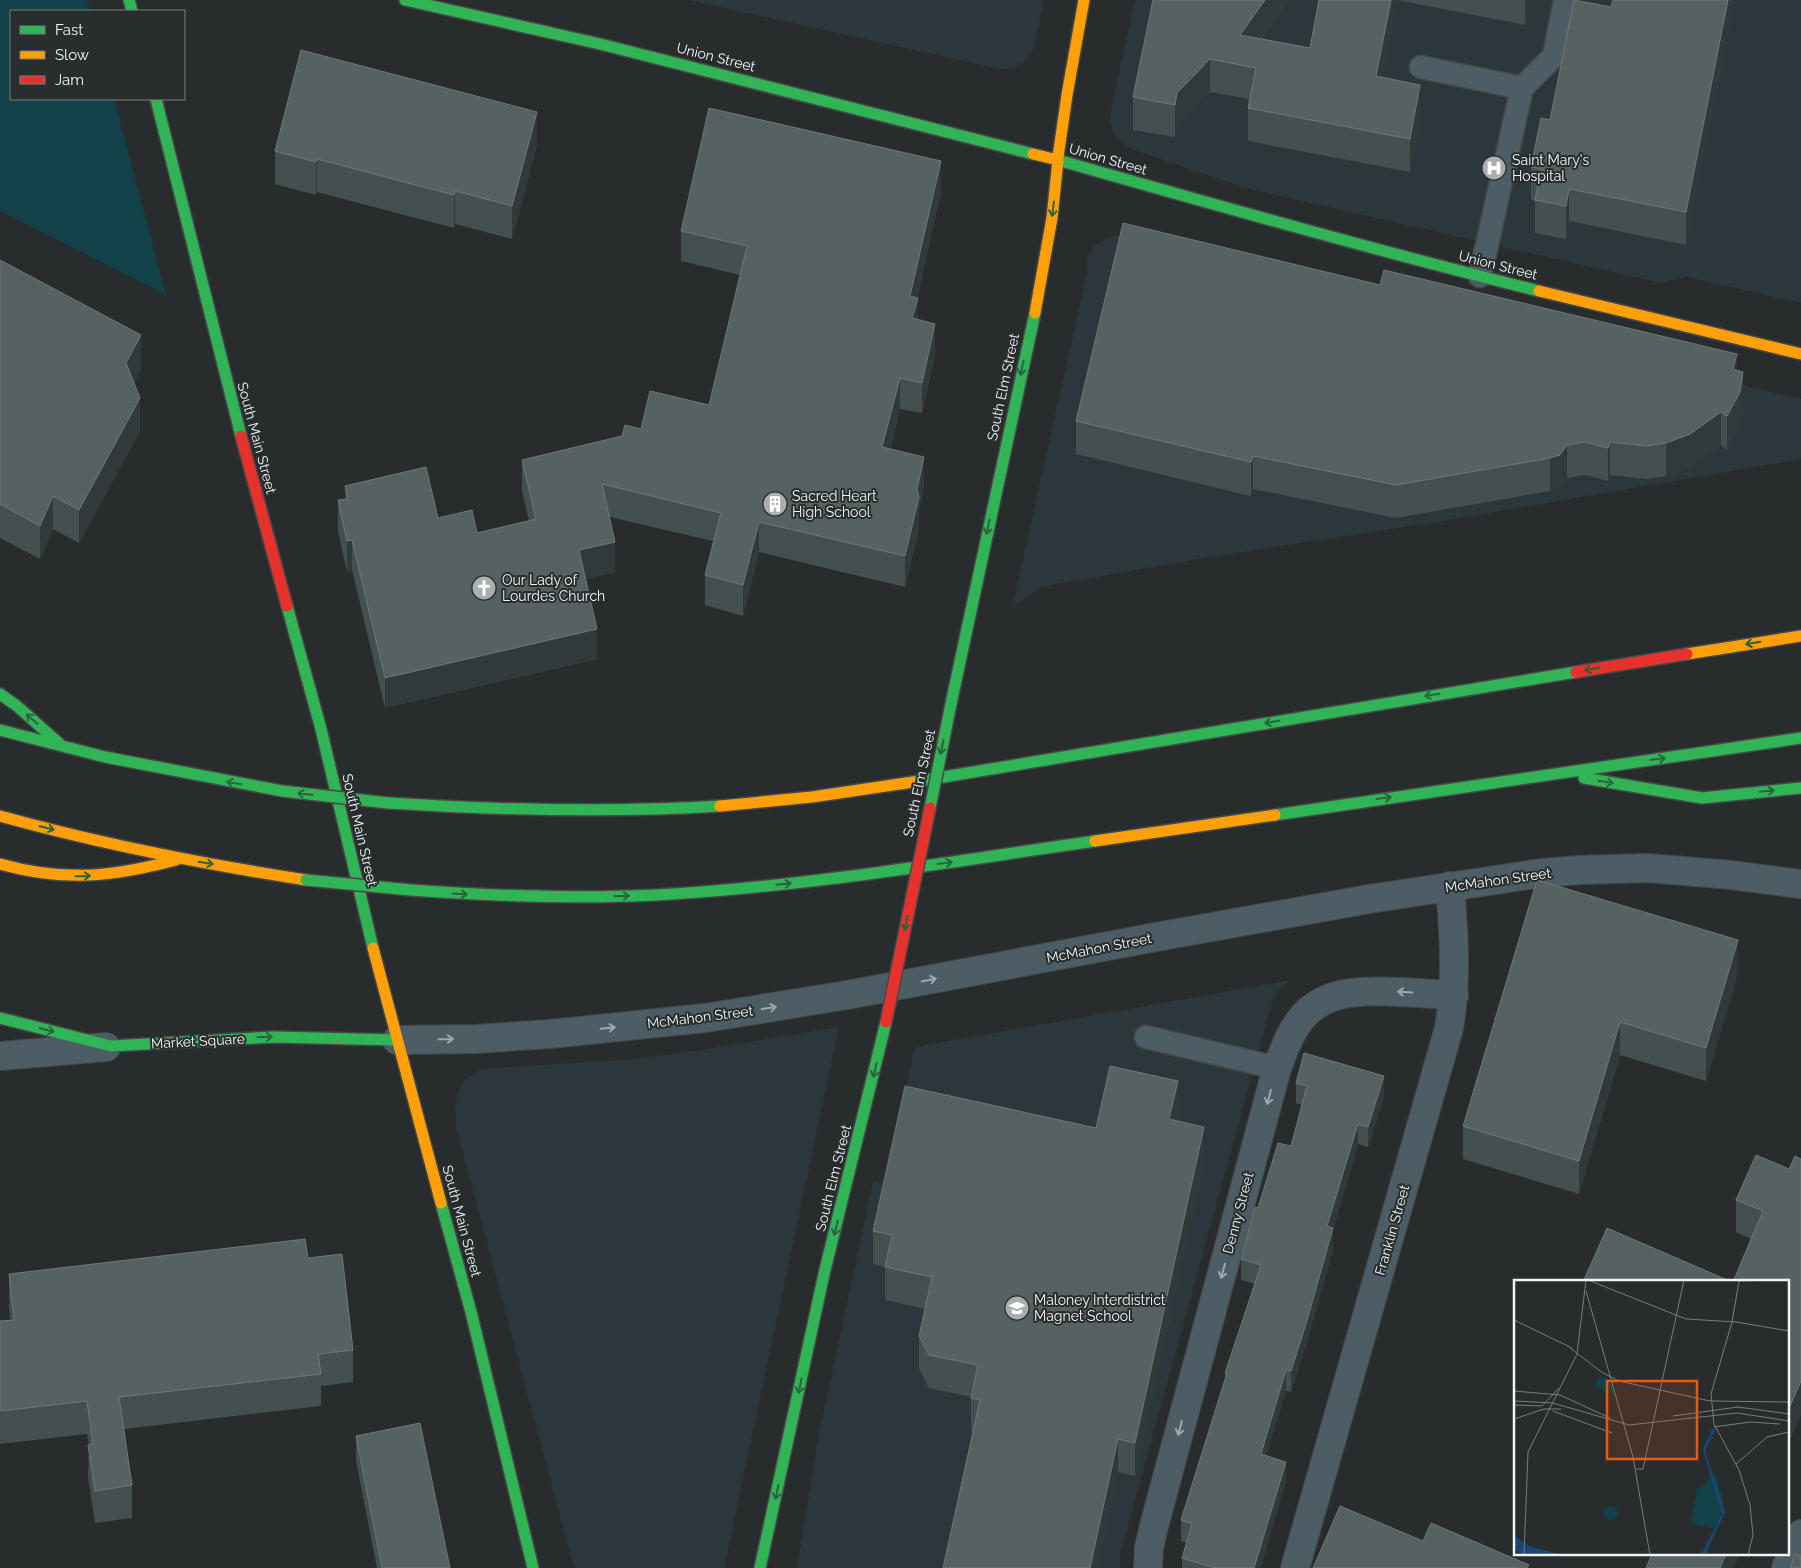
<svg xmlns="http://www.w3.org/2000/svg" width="1801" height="1568" viewBox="0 0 1801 1568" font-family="Raleway,sans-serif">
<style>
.built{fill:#2b373a}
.green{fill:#134149}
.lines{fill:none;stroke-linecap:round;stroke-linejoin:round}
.lane-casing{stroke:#464848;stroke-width:25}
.street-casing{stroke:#464848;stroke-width:30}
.fast-casing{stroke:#464848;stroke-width:14}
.slow-casing{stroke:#464848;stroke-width:14}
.jam-casing{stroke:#464848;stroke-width:14}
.lane{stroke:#4c5d65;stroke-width:22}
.street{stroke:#4c5d65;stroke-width:28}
.fast{stroke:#30b455;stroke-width:11}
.slow{stroke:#ff9f0a;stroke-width:11}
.jam{stroke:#e5322d;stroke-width:11}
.fast-bridge-casing{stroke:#464848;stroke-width:14;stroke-linecap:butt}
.jam-bridge-casing{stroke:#464848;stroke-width:14;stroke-linecap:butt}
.fast-bridge{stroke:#30b455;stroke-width:11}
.jam-bridge{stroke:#e5322d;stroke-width:11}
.wall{fill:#444f4f}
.shaded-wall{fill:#313a3a}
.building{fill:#566161;stroke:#6e7878}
.oneway{stroke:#2b633e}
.oneway2{stroke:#9ea8ad}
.labels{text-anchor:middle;stroke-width:4;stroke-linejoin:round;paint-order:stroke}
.street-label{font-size:14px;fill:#f0f4f5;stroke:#282d2e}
.poi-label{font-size:14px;fill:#f0f4f5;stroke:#282d2e;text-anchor:start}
.inset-road{fill:none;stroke:#797c7d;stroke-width:1}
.view{fill:#e8590c;fill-opacity:0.15;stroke:#e8590c;stroke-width:2.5}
.inset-edge{fill:none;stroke:#f0f4f5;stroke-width:2.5}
</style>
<rect width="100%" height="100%" fill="#292c2d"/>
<path class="built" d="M688 0H1044L1034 48 1026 61 1014 68 1000 69Z
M1135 0H1801V303L1687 277 1661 283 1245 188 1131 149 1122 143 1114 134 1110 122 1111 110Z
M1116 236 1801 399V459L1437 522 1216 556 1040 587 1012 608 1087 273V257L1094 246 1105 239Z
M1291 980 1279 989 1272 1002 1120 1555 1121 1568H797L819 1434 873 1182 885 1183 915 1047Z
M839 1027 724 1568H574L456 1127 455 1105 461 1085 467 1078 482 1069 635 1059 695 1051Z"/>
<path class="green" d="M0 0H86L91 11H11V99H114L166 295 0 211Z"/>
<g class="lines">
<defs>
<path id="lane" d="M1421 67 1522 88 1480 276
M1522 88 1554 56 1565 0
M1146 1037 1277 1068"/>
<path id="street" d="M397 1040 476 1039 550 1034 705 1018 847 995 1156 937 1369 899 1542 873 1579 870 1648 868 1731 875 1801 884
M0 1056 106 1047
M1148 1568 1149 1548 1154 1526 1277 1068C1283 1053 1287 1039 1296 1026 1319 989 1361 990 1400 992 1418 993 1436 994 1454 995
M1295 1568 1449 1028C1457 980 1454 934 1450 886
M1786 1568 1801 1534"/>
<path id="fast" d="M129 0 132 11
M405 0 600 44 1033 154
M156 99 241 436
M1058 157V160C1218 206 1377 251 1539 291
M287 606 321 729 373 948
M0 694 17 706 60 744
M952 699 1035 313
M0 730 105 757 282 791
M1584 778 1702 798 1801 788
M913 782 1576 672
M388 803C499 810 609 813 720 806
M1275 815 1801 738
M411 890C493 896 574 899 656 895 803 887 949 862 1095 841
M0 1018 111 1046
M111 1046 274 1037 397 1040
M441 1203 471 1312 533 1568
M760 1568 824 1274 886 1022"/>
<path id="slow" d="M1033 154 1058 160 1052 218 1035 313
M1058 157 1067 95 1084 0
M1539 291 1801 354
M1687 654 1801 636
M720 806 812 797 913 782
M0 816C101 844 203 864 306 880
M1095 841 1275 815
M0 864C64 882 112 877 176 860
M373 948 441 1203"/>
<path id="jam" d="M241 436 287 606
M1576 672 1687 654"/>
</defs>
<use href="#lane" class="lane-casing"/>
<use href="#street" class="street-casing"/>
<use href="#fast" class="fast-casing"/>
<use href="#slow" class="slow-casing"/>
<use href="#jam" class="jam-casing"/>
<use href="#lane" class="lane"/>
<use href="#street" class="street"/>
<use href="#fast" class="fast"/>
<use href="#slow" class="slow"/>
<use href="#jam" class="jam"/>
<defs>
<path id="fast-bridge" d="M282 791 388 803
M930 808 952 699
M306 880 411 890"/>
<path id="jam-bridge" d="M886 1022 930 808"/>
</defs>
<use href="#fast-bridge" class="fast-bridge-casing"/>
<use href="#jam-bridge" class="jam-bridge-casing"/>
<use href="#fast-bridge" class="fast-bridge"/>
<use href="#jam-bridge" class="jam-bridge"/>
</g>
<path class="wall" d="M1153 0H1289L1261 39 1310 48 1319 0H1530L1525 25 1397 0 1382 77 1420 117 1410 172 1248 141V108L1249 99 1210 92 1177 126 1175 137 1133 130V97Z
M1734 0 1686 245 1569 221 1566 239 1535 233V201L1531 200V167L1550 120 1611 7Z
M537 145 512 239 455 224 454 228 317 192 316 195 275 184V151Z
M941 192 917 298 918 320 935 355 922 413 900 409 890 449 924 488 919 508V528L905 587 759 552 743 616 705 605V575L713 541 610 517 615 572 586 579 597 659 385 708 352 570 347 572 338 531V500L345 499V486L438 518 477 533 529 521 522 491V460L622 436 709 405 740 275 681 261V231Z
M0 260 141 368 134 382 140 431 79 543 53 529 40 559 0 538Z
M1737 370 1743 405 1740 425 1727 450 1721 445 1690 467 1666 476 1646 479 1610 475 1608 481 1585 475 1567 478 1560 488 1550 491 1396 518 1253 489 1251 496 1076 454V421Z
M1537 880 1738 973 1706 1081 1620 1055 1579 1194 1463 1159V1126Z
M1296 1083 1384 1097 1368 1147 1358 1144 1333 1229V1249L1306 1345 1291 1392 1286 1391 1266 1455 1286 1482 1260 1568H1182V1558L1186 1543 1181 1541V1520L1225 1380V1373L1255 1284 1241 1280V1259L1258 1208 1291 1146 1302 1105 1296 1103Z
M1178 1114 1176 1121 1204 1160 1135 1476 1118 1472 1097 1568H943L973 1432 971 1431V1397L929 1388 919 1369V1336L925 1309 885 1300V1267L873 1264V1231L1096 1128Z
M1801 1159V1414L1787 1445 1751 1239 1736 1232V1200L1789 1169Z
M308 1258 353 1350V1382L321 1386V1406L124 1429 132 1485V1518L95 1523 88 1477 89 1445 87 1434 0 1444V1321L10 1320 9 1306V1274Z
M356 1436 450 1568H377L356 1461Z"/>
<path class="shaded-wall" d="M1265 0H1289L1241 65 1240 35Z
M1391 0H1397L1376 109V76Z
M1525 0H1530L1525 25Z
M1728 0H1734L1686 245V212Z
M1210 59V92L1177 126 1175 137V105L1177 93Z
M1420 85V117L1410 172V139Z
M537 112V145L512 239V206Z
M317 159V192L316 195V162Z
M941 161V192L910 327V296Z
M1569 189V221L1566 239V206Z
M455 191V224L454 228V195Z
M918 298V329L912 318Z
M935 324V355L922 413V383Z
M141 335V368L126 396V363Z
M1737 354V387L1733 369Z
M1743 372V405L1740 425 1727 450V416Z
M900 378V409L882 478V447Z
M140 398V431L79 543V510Z
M1721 412V445L1690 467 1666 476V443Z
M1610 442V475L1608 481V448Z
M1567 445V478L1560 488 1550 491V458Z
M1253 456V489L1251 496V462Z
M924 457V488L919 508V528L905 587V556L917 489Z
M53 496V529L40 559V526Z
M759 522V552L743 616V585Z
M352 540V570L347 572V541Z
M615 542V572L579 581V550Z
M597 629V659L385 708V678Z
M1738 940V973L1706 1081V1048Z
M1620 1022V1055L1579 1194V1161Z
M1384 1076V1097L1368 1147V1127Z
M1178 1081V1114L1169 1152V1119Z
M1358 1124V1144L1333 1229V1249L1306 1345 1291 1392V1371L1327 1226Z
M1204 1127V1160L1135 1476V1443Z
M1286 1370V1391L1261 1474V1454Z
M1801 1381V1414L1787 1445V1413Z
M1118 1439V1472L1097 1568H1090Z
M1286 1462V1482L1260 1568H1254Z
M1726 1554H1740L1734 1568H1720Z"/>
<path class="building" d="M1153 0H1265L1240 35 1310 48 1319 0H1391L1376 76 1420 85 1410 139 1248 108 1256 68 1210 59 1177 93 1175 105 1133 97Z
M1574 0 1611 7 1613 0H1728L1686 212 1569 189 1566 206 1535 200 1541 169 1531 167 1541 118 1550 120Z
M301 50 537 112 512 206 455 191 454 195 317 159 316 162 275 151Z
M709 108 941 161 910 296 918 298 912 318 935 324 922 383 900 378 882 447 924 457 917 489 919 497 905 556 759 522 743 585 705 575 721 513 602 484 615 542 579 550 597 629 385 678 352 540 347 541 338 500 348 499 345 486 426 467 438 518 472 510 477 533 536 519 522 460 622 436 625 425 641 429 650 391 709 405 747 246 681 231Z
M1123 223 1380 285 1384 270 1737 354 1733 369 1743 372 1740 392 1727 416 1721 412 1690 434 1666 443 1646 446 1610 442 1608 448 1585 442 1567 445 1560 455 1550 458 1396 485 1253 456 1251 462 1076 421Z
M0 260 141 335 126 363 140 398 79 510 53 496 40 526 0 504Z
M1537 880 1738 940 1706 1048 1620 1022 1579 1161 1463 1126Z
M1304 1053 1384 1076 1368 1127 1358 1124 1327 1226 1333 1228 1306 1324 1291 1371 1286 1370 1261 1454 1286 1462 1254 1568H1215L1182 1558 1192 1524 1181 1520 1227 1373H1225L1261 1265 1241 1259 1255 1207 1258 1208 1278 1143 1291 1146 1307 1086 1296 1083Z
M1110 1066 1178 1081 1169 1119 1204 1127 1135 1443 1118 1439 1090 1568H943L980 1400 971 1398 978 1365 929 1355 919 1336 932 1277 885 1267 892 1235 873 1231 905 1086 1096 1128Z
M1756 1155 1789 1169 1795 1156 1801 1159V1381L1787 1413V1282H1733L1763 1211 1736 1200Z
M1607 1228 1732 1282H1583Z
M305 1239 308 1258 342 1254 353 1350 318 1354 321 1374 119 1397 132 1485 95 1491 88 1445 93 1444 87 1401 0 1411V1321L14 1320 9 1274Z
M420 1423 450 1568H382L356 1436Z
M1340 1506 1423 1541 1431 1523 1529 1565 1527 1568H1313Z
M1652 1554H1726L1720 1568H1646Z
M1794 1554 1801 1556V1568H1791Z"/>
<defs><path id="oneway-shaft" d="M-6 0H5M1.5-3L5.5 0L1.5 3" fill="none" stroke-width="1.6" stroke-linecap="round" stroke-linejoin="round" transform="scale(1.25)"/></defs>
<g class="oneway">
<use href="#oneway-shaft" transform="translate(1053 209) rotate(97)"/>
<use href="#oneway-shaft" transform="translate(1022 368) rotate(102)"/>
<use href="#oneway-shaft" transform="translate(988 527) rotate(102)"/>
<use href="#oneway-shaft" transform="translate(1753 643) rotate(171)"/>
<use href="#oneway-shaft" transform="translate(1592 669) rotate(171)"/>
<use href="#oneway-shaft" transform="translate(1432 695) rotate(170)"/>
<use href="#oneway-shaft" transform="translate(32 719) rotate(-139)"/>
<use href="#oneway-shaft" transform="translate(1272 722) rotate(170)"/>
<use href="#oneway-shaft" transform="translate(942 747) rotate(102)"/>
<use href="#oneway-shaft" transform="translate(1658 759) rotate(-8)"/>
<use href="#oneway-shaft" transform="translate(1606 782) rotate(10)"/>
<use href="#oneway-shaft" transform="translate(234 783) rotate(-170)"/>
<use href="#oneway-shaft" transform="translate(1767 791) rotate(-6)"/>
<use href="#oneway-shaft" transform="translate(305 794) rotate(-172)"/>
<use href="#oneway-shaft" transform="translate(1384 798) rotate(-8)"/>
<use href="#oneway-shaft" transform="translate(47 828) rotate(14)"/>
<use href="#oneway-shaft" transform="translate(206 863) rotate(10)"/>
<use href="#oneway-shaft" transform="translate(945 863) rotate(-8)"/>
<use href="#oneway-shaft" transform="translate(83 876) rotate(-1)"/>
<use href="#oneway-shaft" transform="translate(784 884) rotate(-6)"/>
<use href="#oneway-shaft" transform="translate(460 894) rotate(3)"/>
<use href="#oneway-shaft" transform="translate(622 896) rotate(-2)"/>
<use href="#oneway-shaft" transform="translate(906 923) rotate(102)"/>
<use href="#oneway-shaft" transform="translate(47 1030) rotate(14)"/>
<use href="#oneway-shaft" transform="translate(265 1037) rotate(-2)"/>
<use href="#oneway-shaft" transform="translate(875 1070) rotate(103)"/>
<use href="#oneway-shaft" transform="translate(836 1228) rotate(104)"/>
<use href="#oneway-shaft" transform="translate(800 1386) rotate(102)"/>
<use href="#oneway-shaft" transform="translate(777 1492) rotate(102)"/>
</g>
<g class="oneway2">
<use href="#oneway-shaft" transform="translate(929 980) rotate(-11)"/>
<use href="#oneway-shaft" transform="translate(1405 992) rotate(-177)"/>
<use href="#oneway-shaft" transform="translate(769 1008) rotate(-9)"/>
<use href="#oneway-shaft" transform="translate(608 1028) rotate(-6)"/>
<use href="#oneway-shaft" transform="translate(446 1039) rotate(-1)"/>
<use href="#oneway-shaft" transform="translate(1269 1097) rotate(105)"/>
<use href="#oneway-shaft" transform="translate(1223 1271) rotate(105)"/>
<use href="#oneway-shaft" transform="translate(1180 1428) rotate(105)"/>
</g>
<defs>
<symbol id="hospital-disc" viewBox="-11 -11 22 22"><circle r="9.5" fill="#aaaeaf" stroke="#282d2e"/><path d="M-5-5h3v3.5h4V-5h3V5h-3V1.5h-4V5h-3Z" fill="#fff"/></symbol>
<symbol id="building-disc" viewBox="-11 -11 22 22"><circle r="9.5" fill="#aaaeaf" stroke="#282d2e"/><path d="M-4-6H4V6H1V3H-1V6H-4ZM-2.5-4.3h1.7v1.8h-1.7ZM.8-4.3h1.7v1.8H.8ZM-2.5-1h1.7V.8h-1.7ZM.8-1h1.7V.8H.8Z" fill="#fff"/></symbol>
<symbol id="church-disc" viewBox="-11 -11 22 22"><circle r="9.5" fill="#aaaeaf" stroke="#282d2e"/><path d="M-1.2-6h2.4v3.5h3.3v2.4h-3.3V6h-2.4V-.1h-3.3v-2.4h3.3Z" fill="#fff"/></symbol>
<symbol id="school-disc" viewBox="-11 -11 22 22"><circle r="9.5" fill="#aaaeaf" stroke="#282d2e"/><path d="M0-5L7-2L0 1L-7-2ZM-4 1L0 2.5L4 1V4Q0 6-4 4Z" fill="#fff"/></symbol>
</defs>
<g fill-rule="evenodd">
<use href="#hospital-disc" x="1480" y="154" width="28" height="28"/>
<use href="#building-disc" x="761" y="490" width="28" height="28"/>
<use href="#church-disc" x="470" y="574" width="28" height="28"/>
<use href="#school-disc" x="1003" y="1294" width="28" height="28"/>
</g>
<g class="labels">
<g class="street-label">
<text transform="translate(716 57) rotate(14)" y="5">Union Street</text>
<text transform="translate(1108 159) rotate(16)" y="5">Union Street</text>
<text transform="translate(1498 265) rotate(14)" y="5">Union Street</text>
<text transform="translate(1003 387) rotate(-78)" y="5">South Elm Street</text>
<text transform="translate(257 438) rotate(75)" y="5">South Main Street</text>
<text transform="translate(919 783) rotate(-78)" y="5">South Elm Street</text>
<text transform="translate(360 830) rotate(77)" y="5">South Main Street</text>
<text transform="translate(1498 880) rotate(-8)" y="5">McMahon Street</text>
<text transform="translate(1099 948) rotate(-11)" y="5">McMahon Street</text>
<text transform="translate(700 1017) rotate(-7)" y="5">McMahon Street</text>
<text transform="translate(198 1041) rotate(-3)" y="5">Market Square</text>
<text transform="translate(833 1178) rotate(-76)" y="5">South Elm Street</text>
<text transform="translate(1238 1213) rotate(-75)" y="5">Denny Street</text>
<text transform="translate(462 1221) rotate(75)" y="5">South Main Street</text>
<text transform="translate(1392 1230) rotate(-74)" y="5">Franklin Street</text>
</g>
<g class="poi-label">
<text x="1512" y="165">Saint Mary's<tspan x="1512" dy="16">Hospital</tspan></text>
<text x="792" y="501">Sacred Heart<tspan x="792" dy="16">High School</tspan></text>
<text x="502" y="585">Our Lady of<tspan x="502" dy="16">Lourdes Church</tspan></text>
<text x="1034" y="1305">Maloney Interdistrict<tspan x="1034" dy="16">Magnet School</tspan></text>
</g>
</g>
<g transform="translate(1514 1280)">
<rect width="275" height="275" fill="#292c2d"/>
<path d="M86 95 97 101 101 116 81 106ZM196 194 202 195 209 220 205 247 196 248 177 244 183 209 192 205ZM90 233a7 7 0 1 1 14 0a7 7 0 1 1-14 0Z" fill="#134149"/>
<path d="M198 149H202L191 171 211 232 191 275H187L208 234 189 170ZM0 255 14 266 49 275H8L0 269Z" fill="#194676"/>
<path class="inset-road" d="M74 0 172 39 222 42 275 51M72 11 119 177 136 275M0 40 58 68M56 68 89 93 105 101 196 121 275 122M0 111 46 115 96 138M0 121 39 123 115 145 223 133 275 141M0 125 28 126 45 108M39 131 98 153M159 136 224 127 275 134M0 139 30 129H47M200 147 236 142 266 144M222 184 253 157 275 152M122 189H129L170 0M10 275 14 172 63 74 72 0M234 275 239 255 236 225 225 190 200 144 197 114 218 42 225 1 260 0"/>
<path class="view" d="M93 101H183V179H93Z"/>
<rect width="275" height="275" class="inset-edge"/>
</g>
<rect x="10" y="10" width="175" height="90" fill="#282d2e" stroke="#787d7e"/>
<rect x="20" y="26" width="25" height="8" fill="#30b455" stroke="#787d7e"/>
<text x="55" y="35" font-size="15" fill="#f0f4f5">Fast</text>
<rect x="20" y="51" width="25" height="8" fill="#ff9f0a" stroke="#787d7e"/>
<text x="55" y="60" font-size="15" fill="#f0f4f5">Slow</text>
<rect x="20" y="76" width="25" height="8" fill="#e5322d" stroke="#787d7e"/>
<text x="55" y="85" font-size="15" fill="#f0f4f5">Jam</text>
</svg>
